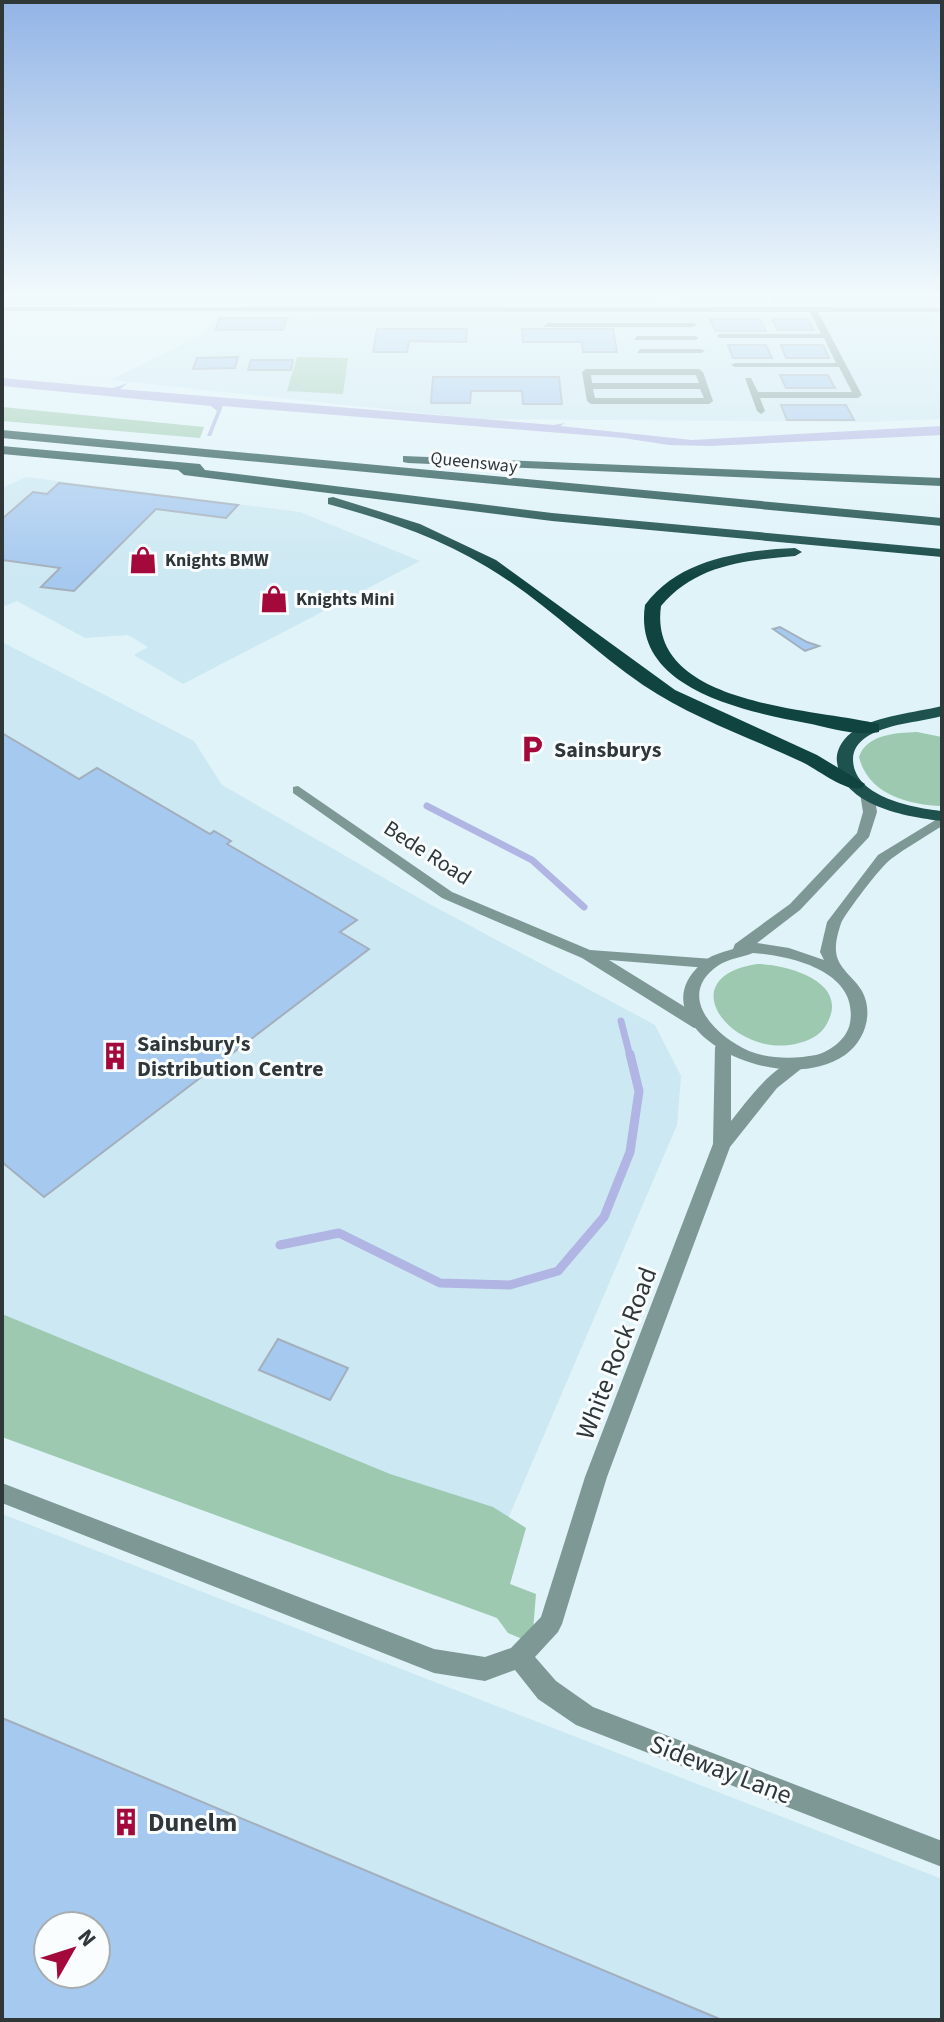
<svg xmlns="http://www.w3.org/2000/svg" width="944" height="2022" viewBox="0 0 944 2022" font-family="'Source Sans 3',sans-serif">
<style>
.built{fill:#cce8f2;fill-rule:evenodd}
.green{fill:#9cc9af}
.water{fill:#b1b5e3}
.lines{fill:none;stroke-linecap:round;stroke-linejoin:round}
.stream-far1{stroke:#b1b5e3;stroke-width:7}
.stream{stroke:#b1b5e3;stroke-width:9}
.building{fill:#a6c9ef;stroke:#a3afbc;stroke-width:2;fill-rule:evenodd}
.minor{fill:#7e9896;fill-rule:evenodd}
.tertiary{fill:#7e9896;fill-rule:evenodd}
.primary{fill:#1e524e;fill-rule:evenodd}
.trunk{fill:#104441;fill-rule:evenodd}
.labels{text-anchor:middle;stroke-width:6;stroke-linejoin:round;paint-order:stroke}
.far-street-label{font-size:18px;fill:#2f3739;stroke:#f9fdfe}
.far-poi-label{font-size:18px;font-weight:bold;fill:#2f3739;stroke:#f9fdfe;text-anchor:start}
.poi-label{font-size:22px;font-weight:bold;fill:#2f3739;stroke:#f9fdfe;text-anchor:start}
.street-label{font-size:22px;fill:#2f3739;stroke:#f9fdfe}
.near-street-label{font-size:26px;fill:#2f3739;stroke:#f9fdfe}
.near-poi-label{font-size:26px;font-weight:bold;fill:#2f3739;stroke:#f9fdfe;text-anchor:start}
</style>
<rect width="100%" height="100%" fill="#dff3f9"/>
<path class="built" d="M2 295H653V298L646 303 484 302 483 297H475V302H2Z
M674 295H942V304L685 301Z
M925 315 942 318V419L868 422 480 419 110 380 205 333 216 316Z
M26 477 300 512 420 561 183 684 134 655 148 647 128 635 85 638 17 601 2 607V488Z
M2 642 194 741 222 785 424 901 655 1025 681 1076 677 1125 495 1549 2 1400Z
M2 1514 942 1879V2020H2ZM48 1926H96V1974H48Z"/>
<path class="green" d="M297 357 348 358 343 394 287 391Z
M2 407 204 427 200 438 2 421Z
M917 732 942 737V806C908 805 868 794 859 757 867 734 896 733 917 732Z
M757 964C783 964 844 979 830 1017 824 1033 814 1039 799 1043 735 1061 667 978 757 964Z
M2 1314 390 1474 493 1507 526 1528 510 1584 536 1594 532 1643 508 1633 497 1618 2 1437Z"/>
<path class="water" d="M2 378 113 388 128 383 120 389 554 425 565 423 560 426 692 440 942 426V435L709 446 669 445 623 438 223 406 211 436H207L217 411 211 406 2 386Z"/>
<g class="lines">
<path class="stream-far1" d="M427 806 532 860 584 907
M621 1021 630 1056"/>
<path class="stream" d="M280 1245 339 1233 440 1283 510 1285 558 1271 604 1217 630 1152 639 1091 630 1054"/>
</g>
<path class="building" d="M435 295V296H168V295Z
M769 295H942V301L773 302Z
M220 318H287L283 330H215Z
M710 319H760L766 331H715Z
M772 319H808L814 330H778Z
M377 329H467L466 342 409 341 407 352H373Z
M522 329H613L617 352H583L582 342H523Z
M728 345H766L772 358H733Z
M781 345H823L829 358H786Z
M238 357 235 368 193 369 197 358Z
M251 360H293L291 370H248Z
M780 375H828L835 388H786Z
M433 377H559L562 404H523L522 391H471L470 403H431Z
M781 405H846L854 420H787Z
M59 483 238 505 226 518 156 509 74 591 41 587 60 568 2 560V519L33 492 47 494Z
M780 627 807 642 819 646 805 651 773 629Z
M2 733 79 779 97 768 210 834 214 831 231 841 227 844 357 920 340 932 369 949 44 1197 2 1162Z
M278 1339 348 1368 330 1400 259 1370Z
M2 1718 722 2020H2ZM48 1926H96V1974H48Z"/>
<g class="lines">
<path class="minor" d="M2 307H812L942 308V312H818L862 395 858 398H760L765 411 761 414 757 411 745 378H751L758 392H852L839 367H735L731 365 735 363H836L824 338H720L716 336 720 334H821L810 312 2 311Z
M547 323H693L697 325 693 327H544Z
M637 336H695L699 338 695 340H634Z
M640 349H701L705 351 701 353H637Z
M586 369H699L703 372 713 401 709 404H591L587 401 582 372ZM591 375H696L699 383H592ZM593 389H700L704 398H595Z
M298 786 452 892 590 950 713 959 716 963 708 968 609 960 706 1020 708 1024 706 1028H694L582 958 442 898 293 793V787Z
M723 1041 731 1047V1121C745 1104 780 1054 804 1061L806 1065 777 1088 730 1147 607 1477 562 1624 558 1632 535 1657 556 1681 593 1707 942 1841V1867L576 1725 538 1699 515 1670 485 1681 434 1673 2 1503V1483L434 1649 485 1657 511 1648 541 1617 585 1477 713 1144 715 1047Z"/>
<path class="tertiary" d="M867 789 874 793 877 812 869 837 800 910 757 943 789 948 824 960 820 952 827 922 878 855 942 816V826C925 837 907 847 891 859 880 867 849 909 842 921 839 928 835 943 836 951 837 968 854 977 862 991 874 1013 865 1041 845 1055 777 1102 633 1025 701 964 710 955 720 953 733 949L735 944 790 904 857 833 863 812 860 793ZM753 953C793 956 859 972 850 1023 847 1039 831 1051 816 1055 795 1059 769 1059 749 1051 715 1036 674 995 719 965 728 959 743 957 753 953Z"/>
<path class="primary" d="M942 706V716C917 723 887 723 865 738 858 743 853 750 853 759 853 797 913 808 942 811V821C907 817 842 806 837 762 835 750 844 737 854 731 878 715 914 713 942 706Z"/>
<path class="trunk" d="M2 430 942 518V526L2 438Z
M2 446 200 464 205 470 552 513 942 549V557L552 521 184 475 178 470 2 454Z
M403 456 942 478V486L408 463 403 462Z
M333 497 420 524 496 560 675 690 817 755 865 784 862 788C844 792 819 770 802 762 749 737 692 718 643 685 589 648 543 600 487 567 438 537 383 519 328 504V498Z
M776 549 795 548 802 552 795 556C745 560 695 565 661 606 647 707 814 708 879 724V732C858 737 827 727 806 723 744 711 632 689 645 605 677 563 726 554 776 549Z"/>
</g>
<linearGradient id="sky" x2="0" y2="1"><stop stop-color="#92b4e6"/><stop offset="0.51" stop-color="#f1fafc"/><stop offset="1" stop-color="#f1fafc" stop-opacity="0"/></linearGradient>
<rect width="944" height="578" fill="url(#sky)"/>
<defs>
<symbol id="shop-bare" viewBox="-9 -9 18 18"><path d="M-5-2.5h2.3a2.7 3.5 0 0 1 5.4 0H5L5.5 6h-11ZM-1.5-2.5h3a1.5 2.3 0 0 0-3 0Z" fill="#a4093c" stroke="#f9fdfe" stroke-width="2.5" paint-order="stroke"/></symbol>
<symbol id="parking-bare" viewBox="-9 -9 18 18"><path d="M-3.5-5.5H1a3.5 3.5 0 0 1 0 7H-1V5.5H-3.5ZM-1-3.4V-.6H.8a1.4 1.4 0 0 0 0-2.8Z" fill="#a4093c" stroke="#f9fdfe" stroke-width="2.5" paint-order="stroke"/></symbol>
<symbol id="building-bare" viewBox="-9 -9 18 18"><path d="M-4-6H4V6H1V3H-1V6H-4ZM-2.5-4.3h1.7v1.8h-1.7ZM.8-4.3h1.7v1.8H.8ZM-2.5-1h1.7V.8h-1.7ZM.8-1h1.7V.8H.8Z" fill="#a4093c" stroke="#f9fdfe" stroke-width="2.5" paint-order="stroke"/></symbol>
</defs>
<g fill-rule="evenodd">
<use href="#shop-bare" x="123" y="540" width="40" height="40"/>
<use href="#shop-bare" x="254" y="579" width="40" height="40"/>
<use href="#parking-bare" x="512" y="729" width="40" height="40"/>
<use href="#building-bare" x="95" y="1036" width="40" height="40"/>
<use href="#building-bare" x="106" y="1802" width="40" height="40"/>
</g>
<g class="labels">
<g class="far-street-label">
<text transform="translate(474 462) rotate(6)" y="6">Queensway</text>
</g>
<g class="far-poi-label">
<text x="165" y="566">Knights BMW</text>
<text x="296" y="605">Knights Mini</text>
</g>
<g class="poi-label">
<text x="554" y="757">Sainsburys</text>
<text x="137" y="1051">Sainsbury's<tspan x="137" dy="25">Distribution Centre</tspan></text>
</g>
<g class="street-label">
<text transform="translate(428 852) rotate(33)" y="8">Bede Road</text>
</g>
<g class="near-street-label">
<text transform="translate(616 1353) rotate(-69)" y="9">White Rock Road</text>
<text transform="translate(721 1769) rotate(21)" y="9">Sideway Lane</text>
</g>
<g class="near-poi-label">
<text x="148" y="1831">Dunelm</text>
</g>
</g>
<rect width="944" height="2022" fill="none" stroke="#2f3739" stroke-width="8"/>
<g transform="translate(72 1950) rotate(51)"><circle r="38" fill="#f9fdfe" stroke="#a8aeaf" stroke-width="2"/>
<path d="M0-6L14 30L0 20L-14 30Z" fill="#a4093c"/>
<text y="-12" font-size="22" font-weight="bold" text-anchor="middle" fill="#2f3739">N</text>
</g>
</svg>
